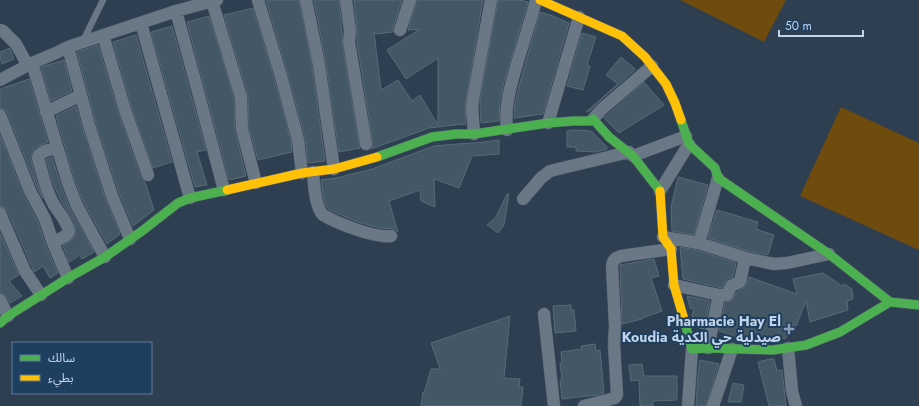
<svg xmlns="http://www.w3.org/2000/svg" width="919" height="406" viewBox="0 0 919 406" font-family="Jost,'Noto Sans Arabic',sans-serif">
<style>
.green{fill:#6f4b0d}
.building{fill:#445764;stroke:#586a78}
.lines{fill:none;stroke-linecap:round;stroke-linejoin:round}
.lane-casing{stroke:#4c5b6a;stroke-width:7}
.street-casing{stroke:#4c5b6a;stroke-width:13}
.fast-casing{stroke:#4c5b6a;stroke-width:10}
.slow-casing{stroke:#4c5b6a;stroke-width:10}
.lane{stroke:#6a7785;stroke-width:6}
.street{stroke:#6a7785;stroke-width:12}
.fast{stroke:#4caf50;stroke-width:9}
.slow{stroke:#ffc107;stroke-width:9}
.poi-dot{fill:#8ea0b4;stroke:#1f3f60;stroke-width:1.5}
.labels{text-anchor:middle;stroke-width:4;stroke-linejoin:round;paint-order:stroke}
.poi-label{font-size:14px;font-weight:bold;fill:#c2d4e9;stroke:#1f3f60;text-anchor:end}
</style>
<rect width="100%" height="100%" fill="#2e3f51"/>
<path class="green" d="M680 0H786L764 42Z
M841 107 919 143V250L800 196Z"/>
<path class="building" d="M266 0H299L312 66 325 161 308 163 305 138 288 74Z
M314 0H339L342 31V43L359 145 360 148 339 152 326 64Z
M354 0H402L393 28V32L376 34 374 32 381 90 398 80 412 101 420 95 438 125V58L406 79 387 50 420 29 408 30 417 0H483L465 105 466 124 455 125 429 128 371 149 373 146V143L357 42V30Z
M498 0H520L528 2 504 82 500 101 499 121 481 123 480 106V100Z
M253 8 274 78 291 141 292 152 258 160 249 128 248 95 224 15Z
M540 12 553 16 569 23 543 114 514 118 515 103 519 86Z
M209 16 234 98 235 131 246 176 229 180 187 22Z
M172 26 206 150 197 152 207 185 195 187 151 32Z
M582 33 596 37 587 65 590 66 583 90 567 86Z
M136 35 172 162 153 168 132 108 113 42Z
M98 45 118 112 141 178 145 182 154 210 133 226 119 193 96 123 77 52Z
M10 48 14 59 2 64 0 57V52Z
M621 57 635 69 634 70V71L597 103 591 110 586 112 618 84 606 75Z
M64 60 72 91 51 101 41 67Z
M29 79 48 142 36 147 33 151 31 156V160L35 176 43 199 37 188 7 112 4 109 0 108V89Z
M644 82 664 105 619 133 604 118Z
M76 106 82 127 105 198 120 234 107 244 84 203 75 181 56 116Z
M574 130 591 131 607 147V149L596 152 576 151V147H567V131Z
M0 135 23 194 38 222 46 246 58 273 50 278 43 266 34 272 32 267 7 210 4 207 0 206Z
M499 140V154L472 156 459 188 434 179 435 207 421 201 420 190 389 201 398 232 394 229 380 228 361 223 350 219 328 209 325 204 323 194 321 180 336 178 372 169 434 146 457 144 475 143Z
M52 157 61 186 70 209 94 252 82 259 80 255 69 262 63 246 73 239 76 234V231L73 220 61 201 53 183 46 159Z
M678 177 708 185 694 235 672 231 671 207Z
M507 194H509L504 225 498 233 487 225 496 217Z
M717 210 758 222 756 229 774 235 768 255 747 251 708 238Z
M0 233 19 275 9 281 22 296 10 303 4 294 0 293Z
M680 247 697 250 736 263 733 277 728 279 724 283 722 288 683 279Z
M654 259 659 276 651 278 662 311 642 318V319L622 324 620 265Z
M823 273 842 286 844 284 852 289 853 299 847 301 848 310 810 322 806 301 796 326 792 325 786 338 777 340 769 337 770 340H747L719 331 725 302 731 301 737 292 746 287 749 277 797 294 793 279Z
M687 296 710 301 704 329 696 327 692 315 694 309 690 308Z
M571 305V310H574L576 331 555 333 553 306Z
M510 316 504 378 520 379 519 387H523L521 406H421L423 392 424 393 431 369H440L431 343Z
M595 344 596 351 600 350 604 393 597 395 562 399 560 380H562L560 363H562L561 352 582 349 581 346Z
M770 359H774L777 371 782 370 786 406H769L758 362Z
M700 360 719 364 706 406H696L698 373Z
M642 364 644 376H677V400L653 401V406H640L639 380 631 381 629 365Z
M733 383 744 385 741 402H728Z"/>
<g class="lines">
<defs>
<path id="lane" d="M83 41 103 0"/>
<path id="street" d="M258 0 281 76 298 140 302 173
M306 0 319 65 334 169
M346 0 350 31 349 42 366 144
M212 1 241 97 242 129 256 183
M176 11 197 88 224 190
M141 23 190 198
M0 30 3 31 16 44 28 66
M400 30 410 0
M103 35 125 110 148 175
M68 47 89 125 112 196 130 239
M32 63 68 183 77 206 105 257
M0 80 32 63 56 53 68 47 176 11 217 0
M46 112 81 95
M0 115 30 191 45 219 53 243 68 278
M593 119 602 109 652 66
M548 123 579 17
M507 130C504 103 512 82 519 57 525 38 531 19 536 0
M474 134 472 106 473 99 491 0
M633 156 686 136
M313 172C314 184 315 207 323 215 339 224 374 238 391 236
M660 191 689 144
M523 199 541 178 550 171 629 152
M0 213 4 223 25 271 41 295
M663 237 699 243 745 258 774 264 787 263 829 254
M53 243 67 235 69 232C67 219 57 212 52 201 45 187 42 172 38 158 40 150 50 150 57 148
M699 243 718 178
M674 285 719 295H727L731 286 740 282 745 258
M0 300 8 316
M544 314 554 406
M708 348 719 295
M788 348 792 391 796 406
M584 406 615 398 617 395 614 344 615 326 612 266C613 260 615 258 621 256L671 249
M688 406 692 349
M713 406 732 349"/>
<path id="fast" d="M681 120 689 144 715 168 718 178 829 254 890 302 919 305
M377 157 432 137 456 134H474L548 123 574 121H590L593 119 609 137 633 156 660 191
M683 316 692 349 708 348 773 350 806 345 840 332 890 302
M0 323 8 316 68 278 105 257 142 231 178 203 190 198 227 190"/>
<path id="slow" d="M540 0 622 36 645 57 666 84 675 103 681 120
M227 190 302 173 334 169 377 157
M660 191 663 237 671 249 674 285 683 316"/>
</defs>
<use href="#lane" class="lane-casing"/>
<use href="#street" class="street-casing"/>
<use href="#fast" class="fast-casing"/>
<use href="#slow" class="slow-casing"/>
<use href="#lane" class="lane"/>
<use href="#street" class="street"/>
<use href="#fast" class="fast"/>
<use href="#slow" class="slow"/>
</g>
<path class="poi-dot" d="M787 323h4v4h4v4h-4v4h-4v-4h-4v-4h4z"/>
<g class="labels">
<g class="poi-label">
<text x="781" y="326">Pharmacie Hay El<tspan x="781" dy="16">Koudia صيدلية حي الكدية</tspan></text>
</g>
</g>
<rect x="12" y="342" width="140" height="52" fill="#1f3f60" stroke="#607b97"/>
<rect x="20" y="355" width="20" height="6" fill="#4caf50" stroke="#607b97"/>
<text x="48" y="362" font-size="12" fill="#c2d4e9">سالك</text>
<rect x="20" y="375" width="20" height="6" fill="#ffc107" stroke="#607b97"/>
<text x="48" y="382" font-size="12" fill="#c2d4e9">بطيء</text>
<path d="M779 30v6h84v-6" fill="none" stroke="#c2d4e9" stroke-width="2"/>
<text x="785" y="30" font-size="12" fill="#c2d4e9" stroke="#1f3f60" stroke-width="3" paint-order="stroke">50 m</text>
</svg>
